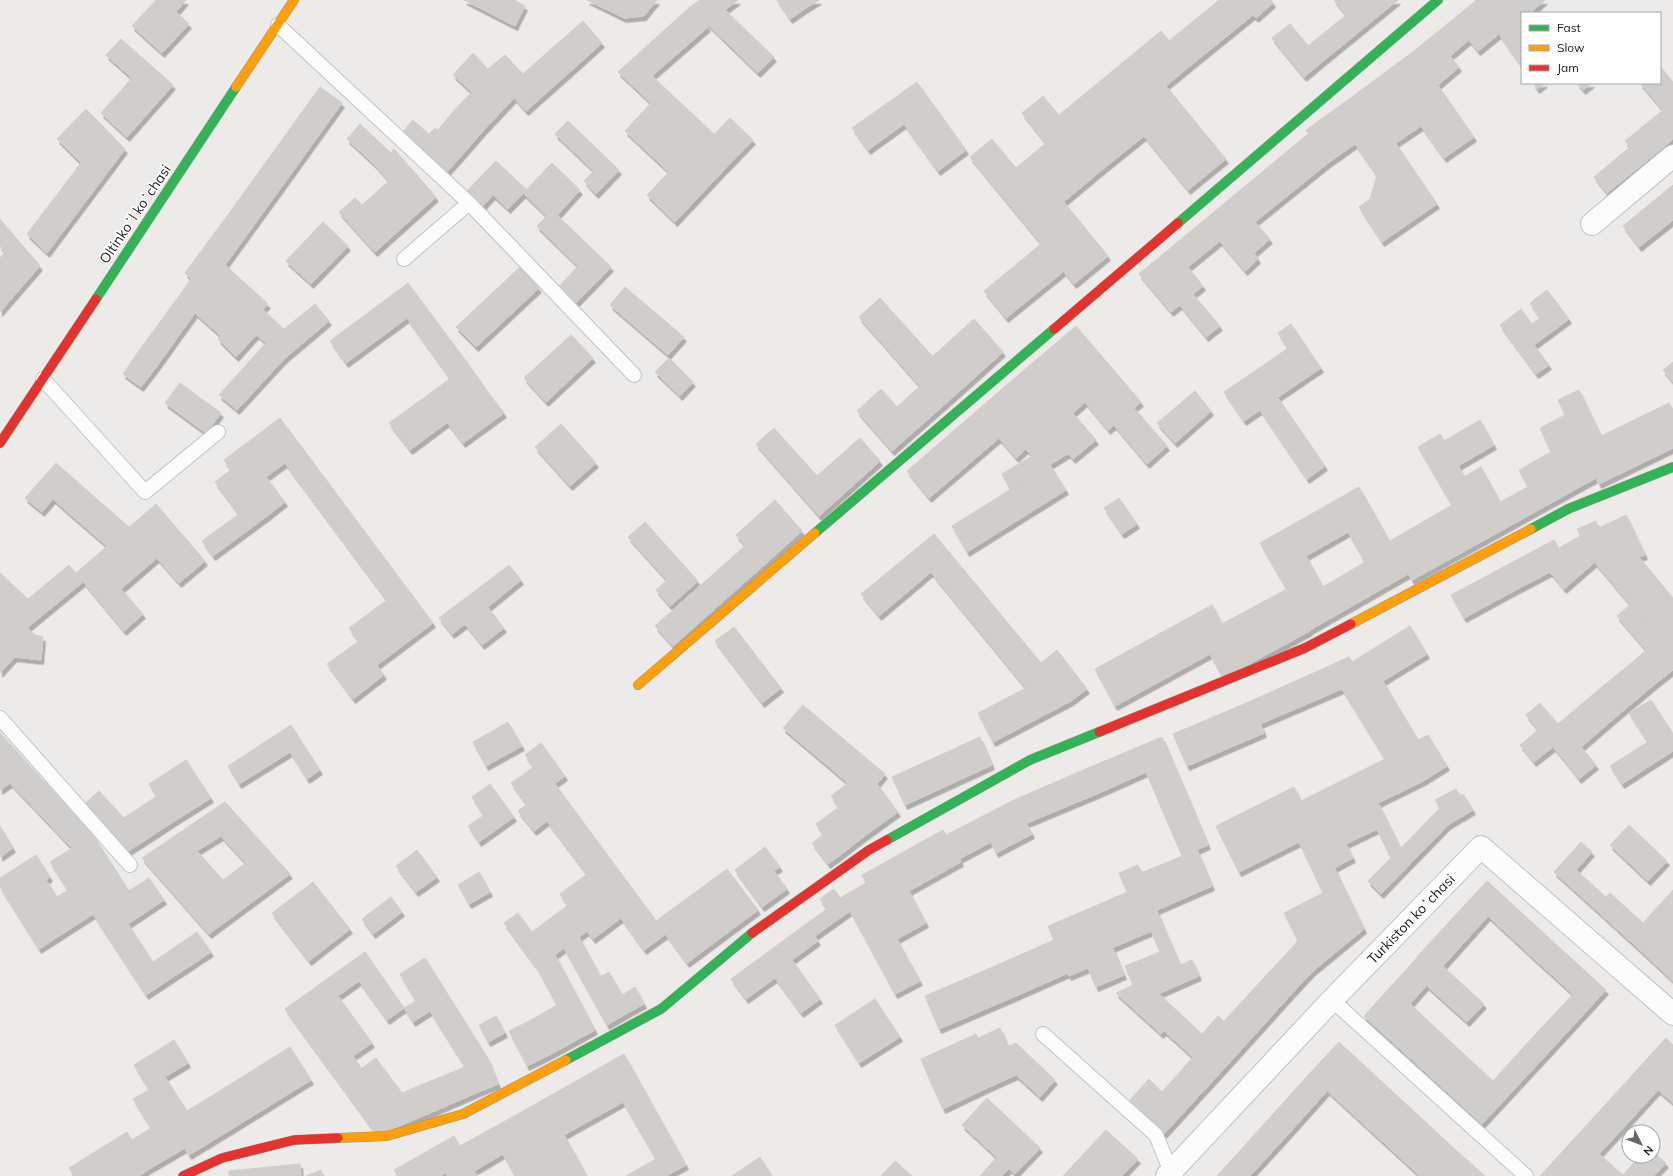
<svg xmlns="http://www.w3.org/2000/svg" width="1673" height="1176" viewBox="0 0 1673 1176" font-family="Mulish,sans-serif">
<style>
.building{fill:#d0cecc;stroke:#d0cdca;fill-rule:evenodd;filter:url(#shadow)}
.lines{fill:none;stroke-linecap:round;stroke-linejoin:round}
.lane-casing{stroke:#c3c2c1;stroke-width:16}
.street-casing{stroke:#c3c2c1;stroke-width:24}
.fast-casing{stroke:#949583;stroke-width:10}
.slow-casing{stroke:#949583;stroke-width:10}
.jam-casing{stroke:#949583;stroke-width:10}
.lane{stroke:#fcfcfc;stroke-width:14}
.street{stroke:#fcfcfc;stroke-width:22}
.fast{stroke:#30b455;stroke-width:9}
.slow{stroke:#ff9f0a;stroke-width:9}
.jam{stroke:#e5322d;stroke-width:9}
.labels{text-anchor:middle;stroke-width:3;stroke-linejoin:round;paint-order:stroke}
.street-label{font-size:14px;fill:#202020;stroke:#fff}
</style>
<defs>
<filter id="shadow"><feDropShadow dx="2.5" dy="4.5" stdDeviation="0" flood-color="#0004"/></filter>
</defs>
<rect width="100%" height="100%" fill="#edebe9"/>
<path class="building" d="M156 0H163L189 24 162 53 132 26Z
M163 0H186L176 12Z
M464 0H514L525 6 515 26Z
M587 0H657L644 16 624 18Z
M700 0H738L725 10 774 57 758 73 690 7Z
M777 0H800L806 8 790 19Z
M800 0H819L806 8Z
M1219 0H1271L1273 3 1256 18 1253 15 1190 66 1169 41Z
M1334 0H1398L1360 31Z
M1476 0H1545L1530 13H1522V19L1519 22 1522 26V67L1499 34 1473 3Z
M1473 3 1499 34 1478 51 1469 40 1450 56 1459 67 1438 85 1414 51Z
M690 7 708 27 652 76 714 134 700 149 618 72Z
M1346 15 1360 31 1322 62 1308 46Z
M583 21 602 43 571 71 551 49Z
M1290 24 1322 62 1304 77 1272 38Z
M1161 31 1190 66 1088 150 1059 115Z
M121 39 173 85 127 137 101 113 132 78 106 55Z
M551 49 571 71 526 111 488 69 505 55 523 74Z
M1414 51 1474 137 1444 158 1421 126 1396 143 1360 91Z
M473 53 514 98 483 131 457 107 472 92 453 75Z
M1660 66 1673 82V139L1644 163 1625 141 1663 110 1640 83H1660Z
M917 82 966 150 938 171 904 124 868 150 852 128Z
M1533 83H1545L1537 89Z
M1577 83H1592L1583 90Z
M1166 86 1226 159 1188 190 1144 136 1103 169 1088 150Z
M320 87 342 103 296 167 274 151Z
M1360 91 1437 204 1382 242 1359 207 1370 199 1377 175 1355 144 1328 163 1306 130Z
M1043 96 1103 169 1030 230 970 157 992 139 1016 168 1046 143 1022 113Z
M651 103 723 171 675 222 647 195 669 172 625 131Z
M457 107 483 131 463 154 437 131Z
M86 109 125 149 47 253 27 234 81 163 57 139Z
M730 118 753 140 723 171 700 149Z
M413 120 429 134 416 148 401 134Z
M568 121 619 170 596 194 584 181 594 171 555 134Z
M360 124 391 153 394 149 436 197 375 252 339 212 355 198 362 205 389 181 376 166 347 139Z
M435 128 463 154 445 174 416 148Z
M1308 134 1328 163 1255 222 1270 239 1254 253 1258 259 1245 271 1203 221Z
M1630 147 1644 163 1607 193 1594 177Z
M274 151 296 167 249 232 227 216Z
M496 161 527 190 508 209 493 195 481 208 465 193Z
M552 163 580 190 552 221 523 193Z
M1673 185V220L1639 247 1623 226Z
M1064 202 1108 256 1074 284 1030 230Z
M557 215 611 267 575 304 558 288 578 266 537 226 547 216 552 221Z
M227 216 249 232 225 265 268 304 247 326 185 273Z
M0 219 40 266 0 312V258L5 252 0 246Z
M1203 221 1220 241 1188 267 1203 286 1171 312 1139 274Z
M323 222 348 246 311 284 286 261Z
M1041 244 1064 271 1006 318 984 291Z
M520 267 539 288 476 347 456 327Z
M192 278 257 334 236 357 218 339 221 336 195 313 157 366 138 352Z
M408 283 469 365 450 378 407 318 346 363 330 341Z
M625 287 684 337 668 355 610 305Z
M1547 290 1569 319 1534 345 1549 365 1536 374 1500 325 1521 309 1532 324 1540 318 1530 303Z
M1193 294 1220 326 1206 337 1180 305Z
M880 298 962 389 892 451 857 411 881 389 897 407 920 386 859 317Z
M315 304 329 321 284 359 247 326 263 310 284 329Z
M974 319 1003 352 962 389 933 356Z
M1291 324 1321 368 1278 397 1258 369 1288 348 1278 333Z
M1076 326 1141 402 1108 430 1085 402 1073 413 1096 440 1073 459 1009 383Z
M571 335 593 358 546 402 524 378Z
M266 343 284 359 237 410 219 395Z
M138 352 157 366 141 387 123 374Z
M669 358 693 382 680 396 655 372Z
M1673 362V382L1663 370Z
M469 365 488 392 410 450 389 423Z
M1258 369 1325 466 1307 479 1260 410 1244 421 1224 392Z
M180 383 221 413 206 433 165 403Z
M1009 383 1069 453 1010 489 1002 474 1032 456 1026 449 1016 458 999 438 929 498 907 471Z
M1579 390 1601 436 1669 403 1673 410V448L1599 484 1558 400Z
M1195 391 1211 411 1175 443 1157 423Z
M488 392 504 413 463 443 447 422Z
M1134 408 1167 446 1147 464 1114 425Z
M1565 415 1596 478 1540 509 1519 470 1551 452 1540 428Z
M280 418 433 623 377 665 349 628 387 600 285 463 266 477 285 502 266 517 224 460Z
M1480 420 1494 445 1458 466 1444 441Z
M561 424 596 463 570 486 535 447Z
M774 428 838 499 819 516 756 444Z
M1440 434 1497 533 1412 580 1390 541 1452 505 1418 447Z
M860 438 880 461 838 499 817 476Z
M56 463 90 493 71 515 53 499 42 512 25 498Z
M1050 465 1066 490 967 552 952 526Z
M1481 467 1500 502 1528 487 1540 509 1497 533 1464 477Z
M232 469 266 517 213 556 202 541 239 514 215 482Z
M1359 487 1408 574 1310 630 1260 543ZM1348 532 1365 562 1323 587 1306 556Z
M90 493 129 527 107 546 71 515Z
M1119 498 1137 524 1122 534 1104 508Z
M775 500 802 531 763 566 736 535Z
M156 504 205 561 179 583 157 558 121 589 143 614 124 631 76 573Z
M1626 515 1645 555 1639 557 1673 598V655L1575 539 1581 536 1577 529 1596 521 1599 528Z
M645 522 698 581 670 606 656 590 667 580 628 537Z
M934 534 959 564 938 581 931 572 879 616 861 594Z
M1575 539 1595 562 1564 589 1550 572 1510 593 1498 570 1554 540 1559 548Z
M746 545 763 566 719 605 701 585Z
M959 564 1041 663 1071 701 993 742 978 713 1026 688 938 581Z
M69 565 83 582 27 628 0 604V573L28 599Z
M509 565 521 580 488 607 475 591Z
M1498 570 1510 593 1464 618 1451 595Z
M701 585 719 605 673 646 655 626Z
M1287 589 1310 631 1223 678 1190 617 1212 605 1222 624Z
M475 591 504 628 482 645 465 624 452 634 439 618Z
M0 604 35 635 0 673Z
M1630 605 1673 655V670L1655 684 1635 660 1646 650 1617 616Z
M1190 617 1210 654 1115 706 1095 669Z
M1410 626 1427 654 1383 681 1418 740 1428 735 1447 766 1423 781 1352 662Z
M734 627 781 688 762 703 715 641Z
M35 635 43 637 41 660 14 657Z
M359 641 384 675 353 699 327 664Z
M1057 650 1087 689 1071 701 1041 663Z
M1349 657 1423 781 1317 833 1301 801 1385 759 1342 689 1260 724 1251 701Z
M1635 660 1655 684 1617 716 1597 691Z
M1597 691 1617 716 1565 761 1526 715 1540 703 1558 724Z
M1651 700 1673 734V751L1622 784 1610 766 1648 742 1629 713Z
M1251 701 1264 733 1187 766 1173 734Z
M803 705 885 774 877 784 898 812 862 838 831 796 848 783 783 728Z
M508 722 522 746 486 766 473 742Z
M291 725 303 744 239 784 228 766Z
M1538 730 1553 747 1534 762 1520 745Z
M0 733 32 768 0 790Z
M980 737 992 765 905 805 892 777Z
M1162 737 1208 845 1182 856 1146 772 1099 793 1088 768Z
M541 743 565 776 527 805 511 783 534 767 525 755Z
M303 744 320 770 307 779 290 752Z
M1581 747 1596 765 1579 779 1565 761Z
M186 760 211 798 173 822 149 784Z
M32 768 93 835 72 848 10 783Z
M1088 768 1099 793 1027 823 1014 800Z
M490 784 514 817 479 842 468 826 484 815 472 797Z
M555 784 623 876 573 913 560 894 587 874 547 821 534 831 518 811Z
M1294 787 1317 833 1239 872 1216 826Z
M1456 789 1460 796 1440 808 1435 800Z
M99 791 124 818 157 796 173 822 124 854 82 806Z
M1463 794 1473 810 1448 825 1440 808Z
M1014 800 1032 834 996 853 991 842 959 859 946 835Z
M225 802 290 874 209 934 142 858ZM221 836 246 863 223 880 197 851Z
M1378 803 1409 865 1381 894 1368 881 1391 858 1377 829 1346 844 1353 858 1334 868 1317 833Z
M839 807 862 838 839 856 816 824Z
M1440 808 1448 825 1409 865 1401 848Z
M1629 825 1667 861 1648 881 1610 845Z
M0 826 13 848 0 857Z
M943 830 961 862 909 891 926 923 897 939 862 875Z
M1317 833 1356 912 1298 941 1284 913 1323 893 1299 842Z
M824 834 839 856 828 864 812 843Z
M93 835 129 891 39 949 0 887V878L36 855 50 877 46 880 57 897 68 890 50 862Z
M1581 842 1592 852 1576 870 1606 897 1595 909 1554 872Z
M765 847 780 867 774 871 787 889 762 907 735 870Z
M417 850 437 877 416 892 396 866Z
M1197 850 1212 886 1157 910 1141 873Z
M1138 865 1163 926 1112 948 1095 906 1127 892 1119 873Z
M727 869 758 910 687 963 656 921Z
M479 872 490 892 469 904 458 885Z
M623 876 666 934 644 950 621 918 593 939 573 913Z
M149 878 164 900 128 924 153 962 197 932 211 952 146 995 93 914Z
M1487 881 1548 937 1531 956 1488 916 1443 966 1424 949Z
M313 882 350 929 309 961 272 913Z
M866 883 920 981 895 994 850 911 840 898Z
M834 889 850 911 815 936 806 924 827 909 820 899Z
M1673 890V917L1641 951 1595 909 1610 893 1643 923Z
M391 897 402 912 373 934 362 919Z
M568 905 587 931 537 968 504 923 518 913 532 932Z
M1095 906 1124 975 1096 987 1067 918Z
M1356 912 1364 929 1313 971 1298 941Z
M1673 917V981L1641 951Z
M1067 918 1088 968 1069 976 1048 926Z
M806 924 818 941 792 960 780 943Z
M1163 926 1180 965 1133 985 1125 966 1160 952 1151 931Z
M579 937 601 977 585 986 564 948Z
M1548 937 1606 990 1548 1053 1532 1038 1573 994 1531 956Z
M1054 940 1068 973 1009 999 995 966Z
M1298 941 1313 971 1296 989 1273 968Z
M780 943 820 999 801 1013 775 978 746 999 731 979Z
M1424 949 1484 1004 1467 1022 1427 986 1433 978 1414 961Z
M365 952 404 1008 387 1020 359 981 338 996 372 1043 353 1056 361 1068 340 1084 285 1009Z
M555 955 595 1030 551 1054 533 1019 557 1005 537 968Z
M425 958 450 998 413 1022 404 1008 416 1001 400 974Z
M1192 960 1199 976 1158 994 1144 980Z
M1414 961 1433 978 1410 1004 1493 1081 1532 1038 1548 1053 1482 1124 1364 1016Z
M995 966 1009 999 939 1029 925 996Z
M1273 968 1296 989 1231 1061 1202 1034 1218 1016 1224 1021Z
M609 972 631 1011 607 1025 585 986Z
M1144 980 1231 1061 1164 1134 1129 1101 1149 1079 1162 1092 1193 1057 1164 1031 1161 1034 1116 993Z
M635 987 644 1004 631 1011 622 995Z
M450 998 487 1057 498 1084 476 1093 465 1067 430 1011Z
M875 999 900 1037 859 1063 835 1025Z
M496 1016 505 1033 488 1042 479 1025Z
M533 1019 551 1054 527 1066 509 1031Z
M1000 1028 1008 1047 987 1057 978 1038Z
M976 1034 987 1057 931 1083 921 1059Z
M1666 1038 1673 1045V1103L1658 1090 1626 1125 1605 1105Z
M174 1040 188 1063 165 1077 187 1111 210 1097 230 1130 189 1155 134 1065Z
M1339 1042 1458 1152 1436 1176H1420L1309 1074Z
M1016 1043 1055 1080 1040 1097 1016 1075 987 1088 975 1062Z
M290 1047 311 1080 230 1130 210 1097Z
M624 1054 686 1165 666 1176H626L656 1159 623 1102 564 1135 587 1176H550L516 1115Z
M376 1058 402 1093 411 1089 423 1116 377 1135 340 1084Z
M975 1062 987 1088 943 1109 931 1083Z
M465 1067 476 1093 423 1116 411 1089Z
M1309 1074 1327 1091 1293 1129 1274 1113Z
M149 1090 185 1148 149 1169 132 1140 151 1128 133 1099Z
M987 1098 1040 1148 1015 1174 962 1125Z
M1605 1105 1626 1125 1599 1154 1623 1175 1640 1156H1653V1152L1666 1163 1654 1176H1540Z
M1274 1113 1293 1129 1250 1176H1217Z
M516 1115 550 1176H515L503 1154 474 1171 460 1146Z
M1106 1130 1138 1159 1122 1176H1063Z
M127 1132 149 1169 139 1176H75L69 1168Z
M454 1136 477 1176H447L446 1173 440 1176H398L394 1170Z
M1458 1152 1485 1176H1436Z
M760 1157 772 1176H732Z
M997 1157 1009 1169 1002 1176H980Z
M895 1161 912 1176H881Z
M300 1164 301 1176H229V1171Z
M321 1170 323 1176H306Z"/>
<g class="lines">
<defs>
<path id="lane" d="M278 25 469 203 404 259
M469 203 634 375
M43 379 145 492 218 432
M0 718 130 865
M1332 1000 1526 1176
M1043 1034 1156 1135 1171 1172 1176 1176"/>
<path id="street" d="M1592 224 1673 156
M1167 1176 1332 1000 1481 847 1673 1014"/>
<path id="fast" d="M1178 223 1438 0
M96 299 236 87
M1531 529 1568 509 1673 467
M815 533 1054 329
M887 840 1030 760 1099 732
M566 1060 661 1009 752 933"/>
<path id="slow" d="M236 87 294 0
M1351 624 1531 529
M638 685 815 533
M338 1138 387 1136 463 1114 566 1060"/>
<path id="jam" d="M1054 329 1178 223
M0 443 96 299
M1099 732 1305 648 1351 624
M752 933 869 850 887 840
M183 1176 222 1158 294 1140 338 1138"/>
</defs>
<use href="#lane" class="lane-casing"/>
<use href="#street" class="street-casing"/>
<use href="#fast" class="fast-casing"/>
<use href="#slow" class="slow-casing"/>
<use href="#jam" class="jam-casing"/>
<use href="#lane" class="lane"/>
<use href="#street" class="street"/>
<use href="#fast" class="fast"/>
<use href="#slow" class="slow"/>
<use href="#jam" class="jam"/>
</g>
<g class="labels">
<g class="street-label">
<text transform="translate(135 214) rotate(-56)" y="5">Oltinkoʻl koʻchasi</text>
<text transform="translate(1411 919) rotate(-46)" y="5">Turkiston koʻchasi</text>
</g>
</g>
<rect x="1521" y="12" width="140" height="72" fill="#ffffff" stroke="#a6a6a6"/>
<rect x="1529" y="25" width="20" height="6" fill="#30b455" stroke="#a6a6a6"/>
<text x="1557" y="32" font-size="12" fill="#202020">Fast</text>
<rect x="1529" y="45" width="20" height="6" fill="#ff9f0a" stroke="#a6a6a6"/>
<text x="1557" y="52" font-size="12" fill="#202020">Slow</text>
<rect x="1529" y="65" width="20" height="6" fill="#e5322d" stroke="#a6a6a6"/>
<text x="1557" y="72" font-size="12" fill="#202020">Jam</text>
<g transform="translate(1641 1144) rotate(132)"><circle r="19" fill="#ffffff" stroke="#a6a6a6"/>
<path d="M0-3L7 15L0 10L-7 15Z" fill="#686766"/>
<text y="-6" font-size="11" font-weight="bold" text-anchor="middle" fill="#202020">N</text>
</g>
</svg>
